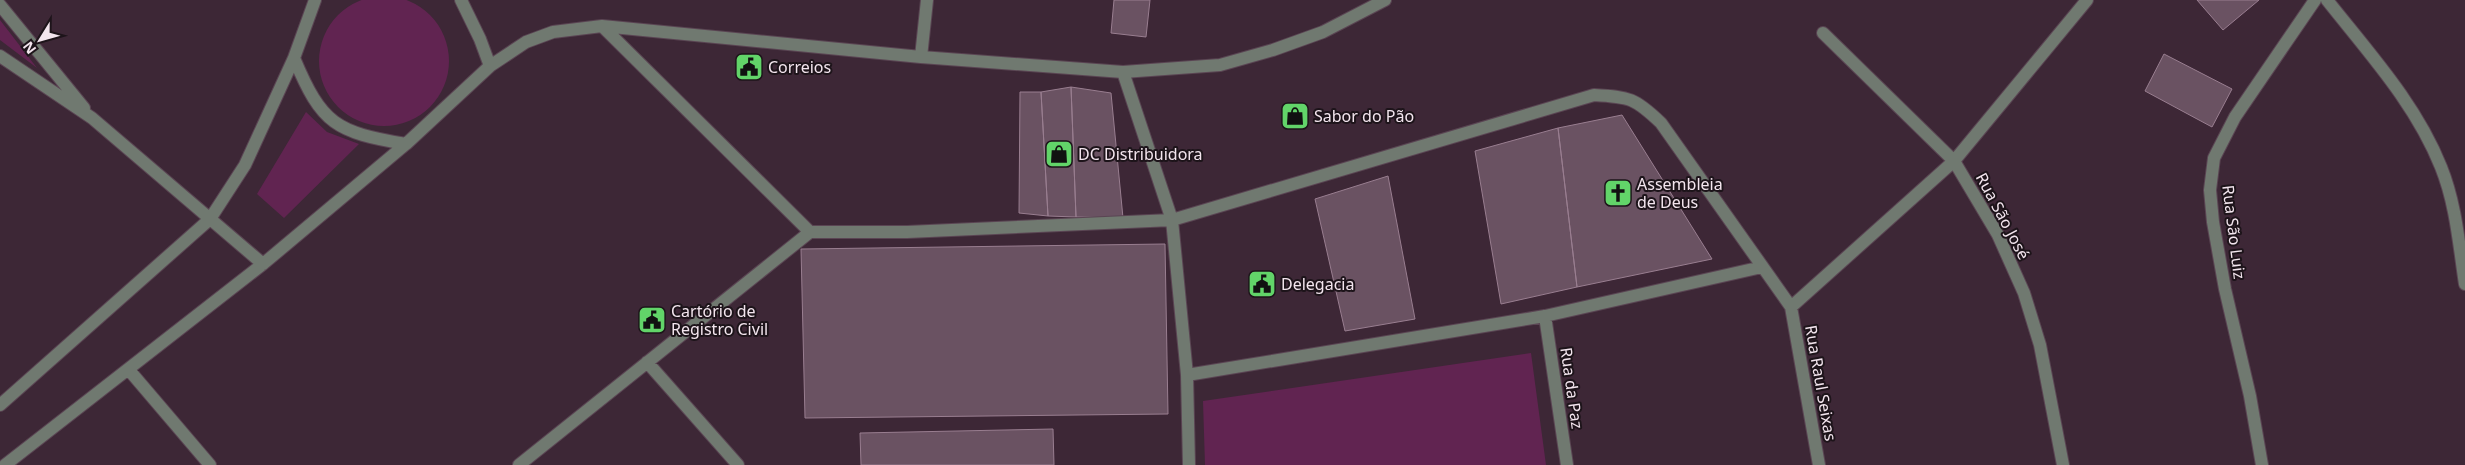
<svg xmlns="http://www.w3.org/2000/svg" width="2465" height="465" viewBox="0 0 2465 465" font-family="'Noto Sans',sans-serif">
<style>
.green{fill:#612451}
.building{fill:#6a5262;stroke:#997e90}
.lines{fill:none;stroke-linecap:round;stroke-linejoin:round}
.minor-casing{stroke:#5a4553;stroke-width:14}
.minor{stroke:#707970;stroke-width:12}
.labels{text-anchor:middle;stroke-width:4;stroke-linejoin:round;paint-order:stroke}
.poi-label{font-size:16px;fill:#f3e5ee;stroke:#1d141a;text-anchor:start}
.street-label{font-size:16px;fill:#f3e5ee;stroke:#1d141a}
</style>
<rect width="100%" height="100%" fill="#3d2736"/>
<path class="green" d="M319 61a65 65 0 1 1 130 0a65 65 0 1 1-130 0Z
M0 20 37 68 0 40Z
M306 112 327 132 359 144 284 218 257 194Z
M1531 353 1546 465H1205L1203 401Z"/>
<path class="building" d="M1114 0H1150L1146 37 1111 33Z
M2197 0H2259L2223 30Z
M2164 54 2232 89 2212 127 2145 91Z
M1071 87 1111 93 1123 218 1076 217Z
M1071 87 1076 217 1048 216 1041 92Z
M1020 92H1041L1048 216 1019 213Z
M1622 115 1712 259 1577 287 1558 128Z
M1558 128 1577 287 1501 304 1475 151Z
M1388 176 1415 319 1345 331 1315 199Z
M1165 244 1168 414 805 418 801 249Z
M1053 429 1054 465H861L860 433Z"/>
<g class="lines">
<defs>
<path id="minor" d="M461 0 480 39 490 66
M2327 0C2369 53 2416 104 2441 167 2456 204 2459 245 2465 284
M0 5 84 108
M602 26 810 232
M1823 33 1954 161 1998 235 2024 293 2040 345 2063 465
M0 56 92 118 263 264
M921 57 927 0
M294 58C322 125 336 132 406 144
M1123 72 1172 220 1187 375
M1791 307 1954 161 2087 0
M1545 316 1567 465
M647 362 738 465
M129 370 210 465
M0 405 210 219 245 165 294 58 315 0
M5 465 263 264 406 144 490 66 526 42 553 32 602 26 921 57 1123 72 1220 65 1273 50 1323 32 1385 0
M519 465 810 232H907L1172 220 1594 95C1630 97 1635 98 1661 123L1791 307 1819 465
M1189 465 1187 375 1545 316 1762 267
M2262 465 2250 396 2225 289 2213 222 2210 190 2214 158 2235 117 2315 0"/>
</defs>
<use href="#minor" class="minor-casing"/>
<use href="#minor" class="minor"/>
</g>
<defs>
<symbol id="civic-square" viewBox="-11 -11 22 22"><rect x="-9" y="-9" width="18" height="18" rx="4" fill="#62d469" stroke="#1d141a"/><path d="M-.6-6.5H3V-4.5H.6V-3L4-1V1h2V6H-6V1h2V-1L-.6-3ZM-1.2 2.5V6h2.4V2.5Z" fill="#111"/></symbol>
<symbol id="shop-square" viewBox="-11 -11 22 22"><rect x="-9" y="-9" width="18" height="18" rx="4" fill="#62d469" stroke="#1d141a"/><path d="M-5-2.5h2.3a2.7 3.5 0 0 1 5.4 0H5L5.5 6h-11ZM-1.5-2.5h3a1.5 2.3 0 0 0-3 0Z" fill="#111"/></symbol>
<symbol id="church-square" viewBox="-11 -11 22 22"><rect x="-9" y="-9" width="18" height="18" rx="4" fill="#62d469" stroke="#1d141a"/><path d="M-1.2-6h2.4v3.5h3.3v2.4h-3.3V6h-2.4V-.1h-3.3v-2.4h3.3Z" fill="#111"/></symbol>
</defs>
<g fill-rule="evenodd">
<use href="#civic-square" x="733" y="51" width="32" height="32"/>
<use href="#shop-square" x="1279" y="100" width="32" height="32"/>
<use href="#shop-square" x="1043" y="138" width="32" height="32"/>
<use href="#church-square" x="1602" y="177" width="32" height="32"/>
<use href="#civic-square" x="1246" y="268" width="32" height="32"/>
<use href="#civic-square" x="636" y="304" width="32" height="32"/>
</g>
<g class="labels">
<g class="poi-label">
<text x="768" y="73">Correios</text>
<text x="1314" y="122">Sabor do Pão</text>
<text x="1078" y="160">DC Distribuidora</text>
<text x="1637" y="190">Assembleia<tspan x="1637" dy="18">de Deus</tspan></text>
<text x="1281" y="290">Delegacia</text>
<text x="671" y="317">Cartório de<tspan x="671" dy="18">Registro Civil</tspan></text>
</g>
<g class="street-label">
<text transform="translate(2003 216) rotate(62)" y="6">Rua São José</text>
<text transform="translate(2234 232) rotate(83)" y="6">Rua São Luiz</text>
<text transform="translate(1821 383) rotate(80)" y="6">Rua Raul Seixas</text>
<text transform="translate(1572 388) rotate(82)" y="6">Rua da Paz</text>
</g>
</g>
<g transform="translate(40 40) rotate(233)" stroke="#1d141a" stroke-width="4" paint-order="stroke">
<path d="M0-4L9 19L0 12L-9 19Z" fill="#f3e5ee"/>
<text y="-8" font-size="14" font-weight="bold" text-anchor="middle" fill="#f3e5ee">N</text>
</g>
</svg>
